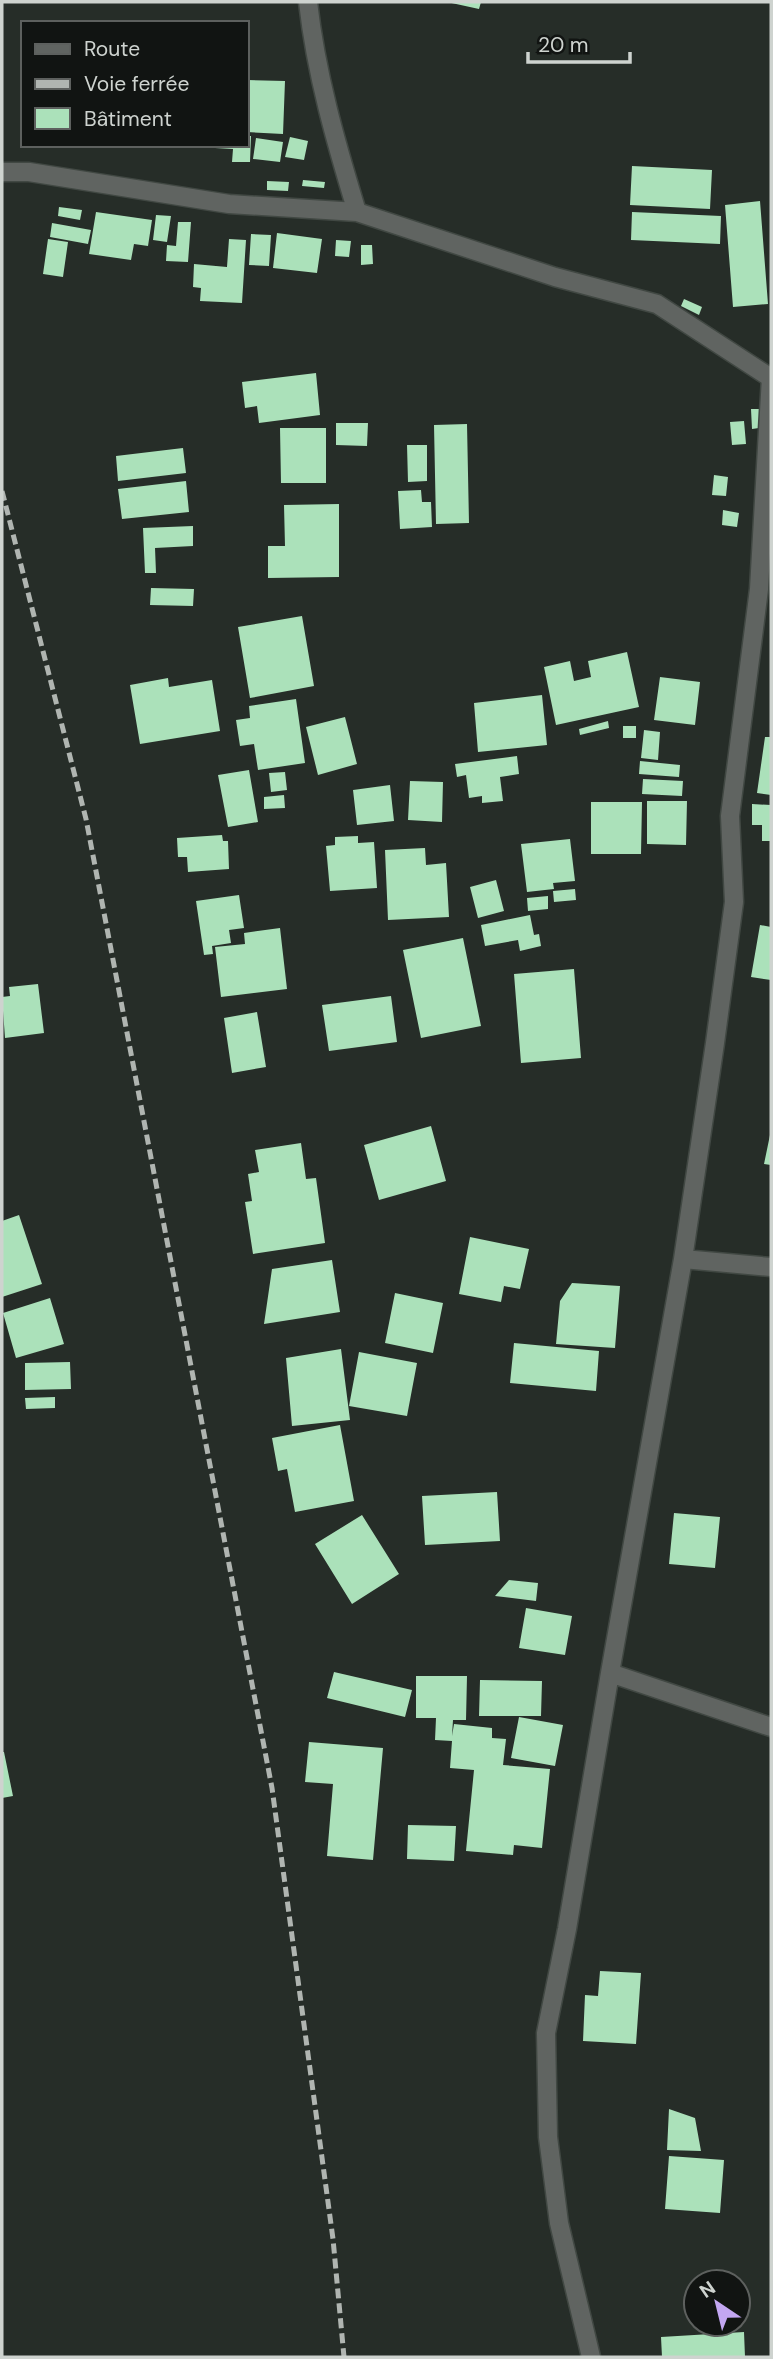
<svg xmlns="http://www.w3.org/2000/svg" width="773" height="2359" viewBox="0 0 773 2359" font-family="'DM Sans',sans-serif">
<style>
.building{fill:#abe1ba}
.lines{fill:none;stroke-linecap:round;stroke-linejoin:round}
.minor-casing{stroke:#414843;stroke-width:21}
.minor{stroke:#606461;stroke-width:18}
.rail{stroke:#b0b5b1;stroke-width:5;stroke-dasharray:10 5;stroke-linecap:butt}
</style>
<rect width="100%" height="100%" fill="#262d28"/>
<path class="building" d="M447 2H481L479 9Z
M247 80 285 81 283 134 247 132Z
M247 136H251L250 162H232L233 149 215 148V145H247Z
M290 137 308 141 304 160 285 157Z
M256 138 283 142 280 162 253 159Z
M632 166 712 170 710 209 630 205Z
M303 180 325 182 324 188 302 186Z
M267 181 289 182 288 191 267 190Z
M760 201 768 304 733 307 725 205Z
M59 207 82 210 80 220 58 216Z
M96 212 152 220 148 246 134 244 131 260 89 254Z
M632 212 721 216 720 244 631 240Z
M156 215 171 216 167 242 153 240Z
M178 222H191L188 262 166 261 167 245 176 246Z
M52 223 91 230 88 244 50 237Z
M277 233 322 239 317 273 273 268Z
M251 234 271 235 269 266 249 265Z
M48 239 68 242 63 277 43 274Z
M229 239 246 240 242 303 200 301 201 288 193 287 194 264 227 267Z
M336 240 351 241 349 257 335 256Z
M361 245H372L373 264 361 265Z
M684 299 702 307 699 315 681 306Z
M316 373 320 415 259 423 257 406 245 408 242 382Z
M751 409H759V428L752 429Z
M744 421 746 444 732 445 730 422Z
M336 423H368L367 446 336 445Z
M467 424 469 523 436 524 434 425Z
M280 428H326V483H281Z
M407 445H427V481L408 482Z
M183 448 186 473 118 481 116 456Z
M714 475 728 477 726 496 712 495Z
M186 481 189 512 122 519 118 489Z
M421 490 422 502H431L432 527 400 529 398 491Z
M339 504V577L268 578V546H285L284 505Z
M723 510 739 513 737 527 722 525Z
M193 526V546L155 548 156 573H145L143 528Z
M151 588 194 589 193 606 150 605Z
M302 616 314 686 250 698 238 627Z
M627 652 639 707 556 725 544 667 570 661 574 681 591 677 588 661Z
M660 677 700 682 695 725 654 720Z
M168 678 169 687 212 680 220 731 140 744 130 685Z
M542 695 547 745 478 752 474 703Z
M296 699 305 763 258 770 254 744 240 746 236 720 250 718 249 706Z
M345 717 357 764 318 775 306 727Z
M608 721 609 728 580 735 579 729Z
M623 726H636V738H623Z
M644 730 660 732 658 760 641 758Z
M765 737H771V795L757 793Z
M517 756 519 774 500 777 503 801 482 803V796L469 798 466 775 457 777 455 764Z
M640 761 680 765 679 777 639 774Z
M249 770 258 822 228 827 218 775Z
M285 772 287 790 271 792 269 773Z
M643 779 683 781 682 796 642 794Z
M410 781 443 782 442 822 408 820Z
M390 785 394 821 357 825 353 790Z
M284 795 285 808 264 809V797Z
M647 801H687L686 845 647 844Z
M591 802H642L641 854H591Z
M752 804 771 805V841H762V825H752Z
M222 835 223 841H228L229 869 188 872 187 857H178L177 838Z
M358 836V843L374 842 377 888 330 891 326 846 335 845V837Z
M570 839 575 881 553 883 554 889 527 892 521 844Z
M425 848 426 865 446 863 449 917 388 920 385 850Z
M496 880 504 911 478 918 470 887Z
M575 889 576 900 554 902 553 891Z
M239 895 244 928 229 930 231 943 212 946 213 954 204 955 196 901Z
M548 896V909L528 911 527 898Z
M530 915 534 935 539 934 541 946 520 951 518 940 485 946 481 925Z
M760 925 771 927V980L751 977Z
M280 928 287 989 221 997 215 947 245 944 244 933Z
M463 938 481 1026 421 1038 403 950Z
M574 969 581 1058 521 1063 514 974Z
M38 984 44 1033 5 1038 2 997 10 996 9 987Z
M391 996 397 1042 329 1051 322 1005Z
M257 1012 266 1067 232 1073 224 1018Z
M431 1126 446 1181 379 1200 364 1145Z
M770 1135 771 1136V1165L764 1164Z
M301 1143 306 1179 316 1178 325 1243 253 1254 245 1202 252 1201 248 1174 259 1172 255 1150Z
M19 1215 42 1284 2 1297V1221Z
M470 1237 529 1249 520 1289 504 1286 501 1302 459 1294Z
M332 1260 340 1312 264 1324 272 1269Z
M572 1283 620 1286 615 1348 556 1344 560 1301Z
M395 1293 443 1303 433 1353 385 1343Z
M50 1298 64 1344 16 1358 3 1313Z
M514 1343 599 1351 596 1391 510 1383Z
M341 1349 350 1420 292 1426 286 1358Z
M359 1352 417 1363 407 1416 349 1406Z
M70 1362 71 1389 25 1390V1363Z
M55 1397V1408L26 1409 25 1398Z
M340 1425 354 1501 295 1512 287 1469 278 1471 272 1438Z
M497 1492 500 1541 425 1545 422 1496Z
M674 1513 720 1517 715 1568 669 1564Z
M362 1515 399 1574 352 1604 315 1544Z
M509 1580 538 1583 536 1601 495 1596Z
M526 1608 572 1616 565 1655 519 1648Z
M334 1672 412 1690 405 1717 327 1698Z
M416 1676H467L466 1720H453L452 1736 454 1724 492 1728V1738L506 1739 503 1765 550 1769 542 1848 514 1845 513 1855 466 1851 474 1770 450 1768 452 1741 435 1740 436 1718H416Z
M480 1680 542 1681 541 1716H479Z
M519 1717 563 1725 555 1766 511 1758Z
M309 1742 383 1748 373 1860 327 1856 333 1784 305 1782Z
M2 1752H4L13 1796 2 1798Z
M408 1825 456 1826 454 1861 407 1859Z
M600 1971 641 1973 636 2044 583 2041 585 1995 598 1996Z
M669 2109 695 2118 701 2151 667 2150Z
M669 2156 724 2160 720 2213 665 2209Z
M744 2332 745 2357H662L661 2337Z"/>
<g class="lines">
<defs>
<path id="minor" d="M308 2C316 74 336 143 357 212
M2 172H29L229 204 357 212 555 277 657 304 771 378
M683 1259 771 1267
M610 1673 771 1727
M591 2357 559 2223 548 2137 546 2033 567 1929 610 1673 683 1259 715 1043 734 902 730 816 759 589 771 377"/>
</defs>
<use href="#minor" class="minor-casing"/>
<use href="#minor" class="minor"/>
<path class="rail" d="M2 491 86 819 272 1788 333 2239 344 2357"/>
</g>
<rect width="773" height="2359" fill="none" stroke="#ced3cf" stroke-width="7"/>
<rect x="21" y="21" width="228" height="126" fill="#111412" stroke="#5d605e" stroke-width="2"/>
<rect x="35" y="44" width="35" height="10" fill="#606461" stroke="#5d605e" stroke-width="2"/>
<text x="84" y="56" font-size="21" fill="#ced3cf">Route</text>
<rect x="35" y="79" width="35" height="10" fill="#b0b5b1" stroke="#5d605e" stroke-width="2"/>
<text x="84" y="91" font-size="21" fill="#ced3cf">Voie ferrée</text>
<rect x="35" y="108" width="35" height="21" fill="#abe1ba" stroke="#5d605e" stroke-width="2"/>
<text x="84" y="126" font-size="21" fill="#ced3cf">Bâtiment</text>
<g transform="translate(717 2303) rotate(325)"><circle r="33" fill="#111412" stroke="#5d605e" stroke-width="2"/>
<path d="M0-5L12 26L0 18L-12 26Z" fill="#c3a7f2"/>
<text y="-10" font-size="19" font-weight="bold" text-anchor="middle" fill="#ced3cf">N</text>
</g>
<path d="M528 52v10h102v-10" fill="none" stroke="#ced3cf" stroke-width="3.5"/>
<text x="538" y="52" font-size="21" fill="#ced3cf" stroke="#111412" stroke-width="5" paint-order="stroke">20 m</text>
</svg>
